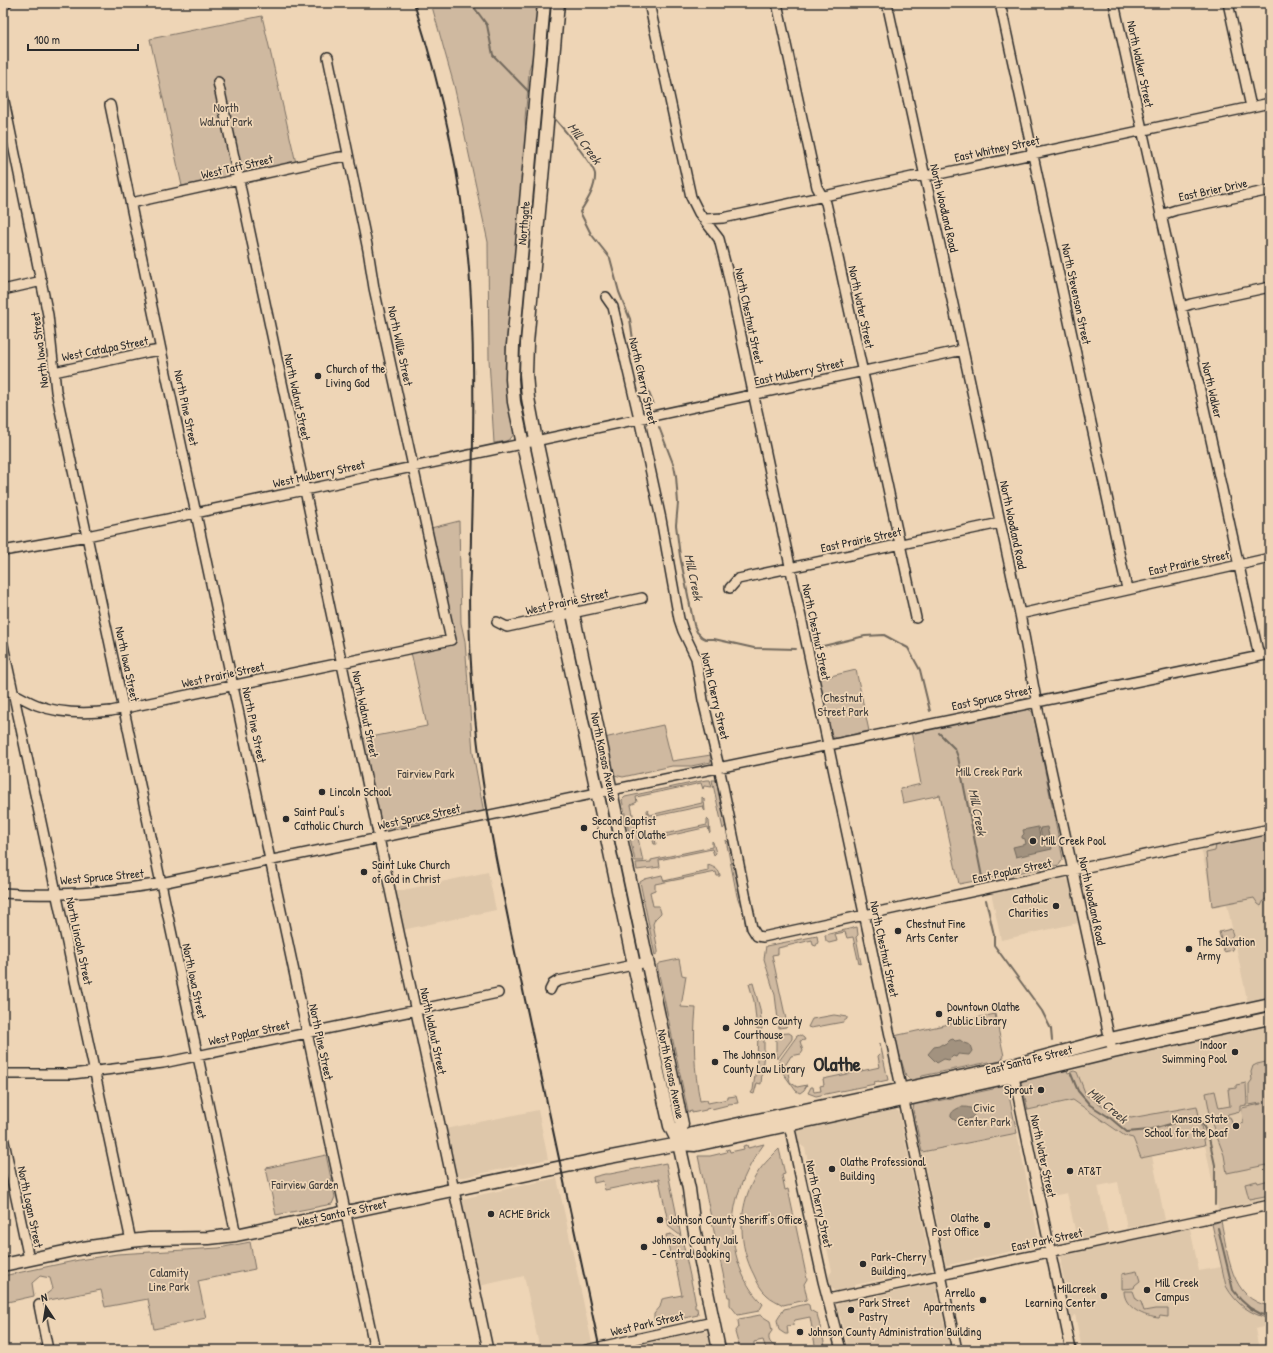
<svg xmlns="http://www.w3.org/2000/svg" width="1273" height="1353" viewBox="0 0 1273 1353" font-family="'Patrick Hand',sans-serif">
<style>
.built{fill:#dec7aa}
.green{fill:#cfb9a0;stroke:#7d7266}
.water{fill:#a2927f;stroke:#72695d}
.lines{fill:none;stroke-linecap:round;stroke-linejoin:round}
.stream{stroke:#72695d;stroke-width:2}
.minor-casing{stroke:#2b2b2b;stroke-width:12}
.major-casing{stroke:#2b2b2b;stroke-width:15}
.minor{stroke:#eed5b6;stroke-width:9}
.major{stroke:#eed5b6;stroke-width:12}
.rail{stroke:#2b2b2b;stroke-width:2}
.poi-dot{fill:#2b2b2b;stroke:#eed5b6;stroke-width:1.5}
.labels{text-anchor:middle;stroke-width:3.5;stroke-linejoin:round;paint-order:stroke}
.street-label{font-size:12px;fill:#2b2b2b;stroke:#eed5b6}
.park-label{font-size:12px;fill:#44403d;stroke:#eed5b6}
.poi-label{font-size:12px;fill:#2b2b2b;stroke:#eed5b6;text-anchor:start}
.water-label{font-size:13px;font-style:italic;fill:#494540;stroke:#eed5b6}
.town-label{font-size:20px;font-weight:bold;fill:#2b2b2b;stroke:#eed5b6}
</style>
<rect width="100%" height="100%" fill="#eed5b6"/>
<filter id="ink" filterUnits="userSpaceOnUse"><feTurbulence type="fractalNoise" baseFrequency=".025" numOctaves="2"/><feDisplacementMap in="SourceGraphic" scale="8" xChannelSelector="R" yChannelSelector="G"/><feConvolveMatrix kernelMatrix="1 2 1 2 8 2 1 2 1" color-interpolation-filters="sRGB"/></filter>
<g filter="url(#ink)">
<path class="built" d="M1270 833V999L1248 1004 1227 904 1214 907 1201 848Z
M488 872 496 910 402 930 394 892Z
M1061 877 1069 880 1070 882 1078 923 1001 940 991 892Z
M1270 1021V1198L1218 1209 1197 1106 1131 1118 1111 1111 1086 1095 1075 1065Z
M1073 1100 1125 1136 1133 1138 1141 1158 1152 1156 1165 1220 1127 1228 1118 1182 1098 1186 1108 1232 1077 1239 1067 1193 1047 1197 1028 1110Z
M894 1108 899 1112 930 1259 932 1260 933 1265 930 1270 924 1273 921 1271 855 1285 852 1289 835 1291 830 1286 827 1278 832 1271 805 1148 798 1143 796 1133 802 1126Z
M538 1110 548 1159 465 1177H460L456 1174 445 1129Z
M1017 1133 1040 1245 948 1265H946L922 1152Z
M557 1178 592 1343 558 1350H540L524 1276 479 1286 462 1203 464 1199 466 1198Z
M1190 1228 1199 1271 1221 1267 1226 1286 1265 1317 1270 1319V1325L1255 1329 1259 1350H1082L1075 1314 1071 1319H1070V1309L1061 1265V1257L1063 1255Z
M932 1281 936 1283 938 1286V1290L937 1293 944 1324 947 1327 952 1350H846V1347L847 1343 840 1316 837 1314 836 1310 837 1306 840 1301 854 1297 858 1300 921 1286 923 1283Z
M702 1331 708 1332 712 1339 708 1345 709 1350H613Z"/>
<path class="green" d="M431 3H538L533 56 529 70 528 87 525 118 526 137 506 347C507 368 506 391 510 412 511 419 517 433 511 438 507 442 499 442 494 443L489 359 488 242 454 85Z
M262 16 296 163 182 186 150 39Z
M459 521 461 623 465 641 473 753 484 813 413 823 386 829 381 825 361 739 427 726 411 652 455 643 431 528Z
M856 670 869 731 836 738 830 736 818 679Z
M1026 708 1033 712 1063 859 1059 865 959 884 940 795 903 803 900 789 921 784 911 731Z
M663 725 672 761 711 755V762L691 766H672L623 777 614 775 604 738Z
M706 780H710L712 787 704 786 703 789 701 783 636 797 637 802 631 805 642 857 644 861H635L622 800 625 797Z
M712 780H716L726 825 723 829Z
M702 797 704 799 705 811 704 810 703 806 651 817V823L649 822 647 811V809L650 815 702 803Z
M707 819 709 821 710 833 709 832 708 827 655 839 656 844H654L651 833 652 831 655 836 707 825Z
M1270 834V897L1264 900 1261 906 1258 904 1254 898 1212 906 1206 853 1215 851 1216 845Z
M726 840 729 843 747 927 746 930 744 915 737 896Z
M712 841 713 842 716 853 714 855 712 849 659 860 660 867 637 870 636 863 651 862V860L712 847Z
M708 865C714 867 720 870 720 876H717L716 872 655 884V890L650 892 653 906H659L661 913 655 919 653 924 658 951V953L655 955 640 882 645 879 662 875 664 881 708 871Z
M857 927 858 935 856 937 861 963 859 964 853 937 847 938 845 932 835 934 837 941 829 943 826 941 825 935Z
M1231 929 1233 935 1230 939 1233 950 1224 952 1219 932Z
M817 936 818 942 816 946 813 945 812 940 778 948V954L772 955 787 1024 786 1027 779 1028 775 995 764 959 766 946Z
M679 959 682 975 686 976 681 1007 696 1008C693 1040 694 1070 700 1101L707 1100 708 1103 728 1099V1097L736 1096 738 1103 728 1104V1105L712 1109 711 1108 706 1109V1110L692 1113V1111L688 1112 657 965 660 963Z
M753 983 760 1009 762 1029H757L754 1001 749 984Z
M995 1014 1004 1056 1001 1061 992 1065 989 1062 922 1076 919 1080 912 1081 906 1076 894 1036Z
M834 1015 847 1017V1019L843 1022 811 1028 808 1027 812 1019Z
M789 1033 792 1035V1039L778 1058H776V1034Z
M758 1034H764V1051L761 1084 757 1083 754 1094 751 1093 753 1090 757 1060Z
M800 1035 804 1038 805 1040 800 1041 803 1051 801 1054 791 1056 786 1064 790 1082 797 1087 807 1085 804 1090 800 1093 796 1091 780 1069 778 1065 779 1061 797 1036Z
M880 1043 888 1080 879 1082V1081L874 1082 875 1084 816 1096 808 1093 811 1087H813L814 1092 821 1091 820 1086 824 1085 823 1079 880 1067 878 1056 881 1053Z
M1270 1061V1069L1266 1070 1270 1089V1195L1249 1199 1245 1184 1257 1181 1258 1183 1269 1180 1266 1165 1227 1173 1224 1155 1212 1124 1206 1093 1215 1091 1219 1108 1230 1106 1228 1089 1236 1088V1085L1246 1083 1247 1105 1240 1106V1111L1228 1114 1227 1117H1230L1233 1126 1243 1123 1242 1108 1261 1104V1103L1249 1105V1084L1252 1080 1251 1072 1253 1066 1257 1064Z
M1066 1068 1068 1073 1074 1071 1077 1072 1086 1095 1111 1111 1131 1118 1197 1106 1205 1145 1141 1158 1133 1138 1125 1136 1073 1100 1028 1110 1024 1093 1022 1091 1020 1084 1022 1081Z
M1004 1084 1010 1087 1011 1093 1009 1096 1017 1133 922 1152 913 1110 914 1104 924 1101 928 1103 993 1089 995 1086Z
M764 1144C738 1179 725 1220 738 1262 743 1278 751 1293 763 1304L759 1311 738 1315 730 1305V1297H728L698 1156H710L727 1152 726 1150 729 1149 730 1152 744 1149 743 1146 747 1145 748 1148Z
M779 1149 785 1174 782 1175 785 1190 788 1189 807 1279 804 1284 807 1298 806 1300 783 1305C778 1302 771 1299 767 1295 761 1290 757 1282 754 1275 738 1245 738 1209 754 1179 760 1167 770 1158 779 1149Z
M326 1155 335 1197 332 1204 276 1215 266 1168Z
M666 1163 681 1236 669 1227 659 1179 605 1190 603 1181 594 1183 593 1177 605 1174H610Z
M1221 1221C1228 1253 1230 1300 1270 1306V1319C1250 1314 1236 1304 1226 1286L1212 1224Z
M671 1234 683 1243 696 1304H695V1308H697L698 1315 657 1324 654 1320V1314L660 1307 662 1299 682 1295 673 1253H670L666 1235Z
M250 1242 255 1269 198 1281 206 1318 154 1329 148 1299 105 1307 101 1290 44 1301V1296L53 1289 50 1278 40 1276 32 1283 34 1296 3 1303V1276L79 1260 117 1254 219 1248Z
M1137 1271 1140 1281 1135 1285 1134 1288 1122 1289V1274Z
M1124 1291H1133L1136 1299 1141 1302 1144 1311 1155 1309H1168V1317L1160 1316 1159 1318C1145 1317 1124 1308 1124 1291Z
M807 1304 809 1305 810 1310 817 1314 826 1350H816L810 1317 795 1320 793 1323V1325L787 1326 788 1334H785L779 1330 777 1320 784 1309Z
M760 1315 770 1321 772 1331C767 1336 768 1343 775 1346V1350H768L765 1346 763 1340 754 1342V1348L740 1350 735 1332 739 1327 738 1321 739 1319Z"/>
<path class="water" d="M1038 827 1042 845 1043 844 1040 828 1047 827 1052 849 1016 857 1013 847 1026 844 1025 839 1022 838V836L1024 834 1023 830Z
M953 1039 955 1041 960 1040 964 1043 970 1045 972 1051 969 1055 958 1054 956 1057 953 1056 949 1060 944 1059 937 1063 928 1054 934 1047 939 1046 942 1044 945 1045 950 1040Z
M961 1107C966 1107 971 1107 975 1111L974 1115C968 1122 958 1125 951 1117 950 1112 956 1109 961 1107Z"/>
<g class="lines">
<path class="stream" d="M471 3 487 25 493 55 531 94
M552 116C560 124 594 166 595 174 596 188 587 201 580 212L591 234 610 258 619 292 630 319 636 360 653 403
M659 427 674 466 676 476 678 503 676 525 680 556 694 625 697 632 702 637 706 639H714L754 648 796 649
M819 647 865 636 884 635 908 648 920 670 930 711
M939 733 955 749 958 757 982 877
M986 900 994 935V945L1042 1011 1051 1029 1052 1040
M1071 1074 1078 1091 1090 1105 1109 1117 1127 1132 1149 1130 1192 1118 1203 1125 1209 1138 1215 1165V1205
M1218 1228 1233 1290 1241 1300 1250 1308 1261 1314 1270 1317"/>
<defs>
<path id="minor" d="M649 3 691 197 699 213 719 239 727 270 957 1350
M777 3 817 187 826 203 829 216 916 618
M887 3 963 350 1020 614 1038 710 1111 1045
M1000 3 1127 589
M1114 3 1259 656
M1228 3 1251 107
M3 4 7 3
M218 82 488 1350
M3 96 48 315 56 391 236 1235
M110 105 161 350 375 1350
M131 203 334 158 348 156
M1161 215 1176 210 1270 190
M705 219 723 218 912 177 939 174 1270 103
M3 290 42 281
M606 297 613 307 639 418 661 519 679 619 683 631 696 658 703 700 719 767 752 928 757 936 763 937 1063 872 1270 829
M1182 307 1191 304 1270 287
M54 372 148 352 161 350
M3 551 87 536 295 492 963 350
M730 588 738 579 1000 523
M1020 614 1270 558
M497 622 507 627 642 598
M3 645 131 1241
M3 688C14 693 25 700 37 705 60 714 86 714 111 711L451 640 374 288 368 250 328 57
M3 893C56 897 109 892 161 883L1270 654
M550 990 553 984 558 981 647 962
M1013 1072 1071 1350
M3 1074H72L163 1063 498 993
M788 1120 823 1281 841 1350
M3 1137 29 1259
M828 1299 1270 1205
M39 1305 48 1350
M586 1350 713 1322"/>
<path id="major" d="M544 3 513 345 512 379 514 402 634 965 670 1126 679 1144 689 1189 694 1228 719 1350
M558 3 527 343 526 374 528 398 536 440 682 1124 679 1144
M679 1144 692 1134 1002 1068 1110 1039 1270 1004
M3 1265 83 1248 131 1241 149 1239 209 1238 236 1235 605 1158 679 1144 695 1145 1014 1076 1113 1052 1270 1018"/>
</defs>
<use href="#minor" class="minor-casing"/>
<use href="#major" class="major-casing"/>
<use href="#minor" class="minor"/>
<use href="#major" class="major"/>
<path class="rail" d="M414 3C445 100 466 197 471 299 475 376 473 454 471 532 471 553 470 573 469 594 469 635 471 676 475 717 483 806 503 893 521 981 547 1104 574 1227 600 1350"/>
</g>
</g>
<g class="poi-dot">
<circle cx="318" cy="376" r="4"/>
<circle cx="322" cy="792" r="4"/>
<circle cx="286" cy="819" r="4"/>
<circle cx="584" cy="828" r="4"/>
<circle cx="1033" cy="841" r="4"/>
<circle cx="364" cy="872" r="4"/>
<circle cx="1056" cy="906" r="4"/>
<circle cx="898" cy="931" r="4"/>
<circle cx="1189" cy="949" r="4"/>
<circle cx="939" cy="1014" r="4"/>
<circle cx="726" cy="1028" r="4"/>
<circle cx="1235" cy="1052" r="4"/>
<circle cx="715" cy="1062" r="4"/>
<circle cx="1041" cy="1090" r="4"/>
<circle cx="1236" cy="1126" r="4"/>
<circle cx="832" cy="1169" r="4"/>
<circle cx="1070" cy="1171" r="4"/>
<circle cx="491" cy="1214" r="4"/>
<circle cx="660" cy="1220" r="4"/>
<circle cx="987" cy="1225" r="4"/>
<circle cx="644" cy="1247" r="4"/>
<circle cx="863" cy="1264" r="4"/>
<circle cx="1147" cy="1290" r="4"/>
<circle cx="1104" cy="1296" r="4"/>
<circle cx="983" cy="1300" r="4"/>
<circle cx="851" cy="1310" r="4"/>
<circle cx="800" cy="1332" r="4"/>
</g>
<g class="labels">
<g class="street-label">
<text transform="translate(1140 64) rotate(78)" y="4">North Walker Street</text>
<text transform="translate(997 149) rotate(-12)" y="4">East Whitney Street</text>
<text transform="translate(237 167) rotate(-13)" y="4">West Taft Street</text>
<text transform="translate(1213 190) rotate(-12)" y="4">East Brier Drive</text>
<text transform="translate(944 208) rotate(77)" y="4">North Woodland Road</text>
<text transform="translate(524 223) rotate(-85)" y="4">Northgate</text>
<text transform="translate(1076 294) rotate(78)" y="4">North Stevenson Street</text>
<text transform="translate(861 307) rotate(78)" y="4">North Water Street</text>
<text transform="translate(749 316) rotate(78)" y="4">North Chestnut Street</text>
<text transform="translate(400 346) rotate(78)" y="4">North Willie Street</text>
<text transform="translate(105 349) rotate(-11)" y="4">West Catalpa Street</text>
<text transform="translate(40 350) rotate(-97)" y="4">North Iowa Street</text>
<text transform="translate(799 372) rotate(-12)" y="4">East Mulberry Street</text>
<text transform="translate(643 381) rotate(77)" y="4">North Cherry Street</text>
<text transform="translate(1212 390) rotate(77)" y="4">North Walker</text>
<text transform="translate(297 397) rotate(78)" y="4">North Walnut Street</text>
<text transform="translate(186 408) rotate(78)" y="4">North Pine Street</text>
<text transform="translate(319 474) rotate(-12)" y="4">West Mulberry Street</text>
<text transform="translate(1013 525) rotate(78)" y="4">North Woodland Road</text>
<text transform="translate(861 540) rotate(-12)" y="4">East Prairie Street</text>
<text transform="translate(1189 563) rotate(-12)" y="4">East Prairie Street</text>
<text transform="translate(567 602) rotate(-12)" y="4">West Prairie Street</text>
<text transform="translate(816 632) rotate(78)" y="4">North Chestnut Street</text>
<text transform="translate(127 664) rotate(78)" y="4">North Iowa Street</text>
<text transform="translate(223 675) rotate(-12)" y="4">West Prairie Street</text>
<text transform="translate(715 696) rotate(77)" y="4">North Cherry Street</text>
<text transform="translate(992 698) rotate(-12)" y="4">East Spruce Street</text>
<text transform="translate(365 714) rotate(78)" y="4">North Walnut Street</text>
<text transform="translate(254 725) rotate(78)" y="4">North Pine Street</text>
<text transform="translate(604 757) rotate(78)" y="4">North Kansas Avenue</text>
<text transform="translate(419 817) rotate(-12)" y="4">West Spruce Street</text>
<text transform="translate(1012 871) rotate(-12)" y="4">East Poplar Street</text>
<text transform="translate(102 877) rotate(-5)" y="4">West Spruce Street</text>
<text transform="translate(1092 901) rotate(78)" y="4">North Woodland Road</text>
<text transform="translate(79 941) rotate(78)" y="4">North Lincoln Street</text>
<text transform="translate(884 949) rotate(78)" y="4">North Chestnut Street</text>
<text transform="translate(194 981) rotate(78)" y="4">North Iowa Street</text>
<text transform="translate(433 1031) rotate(78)" y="4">North Walnut Street</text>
<text transform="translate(249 1033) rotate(-12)" y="4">West Poplar Street</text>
<text transform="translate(321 1042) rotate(78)" y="4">North Pine Street</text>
<text transform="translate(1029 1060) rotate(-14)" y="4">East Santa Fe Street</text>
<text transform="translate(671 1074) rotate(78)" y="4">North Kansas Avenue</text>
<text transform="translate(1043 1156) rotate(78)" y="4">North Water Street</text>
<text transform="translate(819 1204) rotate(78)" y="4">North Cherry Street</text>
<text transform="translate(30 1207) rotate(78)" y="4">North Logan Street</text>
<text transform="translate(342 1213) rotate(-12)" y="4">West Santa Fe Street</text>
<text transform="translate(1047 1240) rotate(-12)" y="4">East Park Street</text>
<text transform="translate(647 1324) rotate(-13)" y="4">West Park Street</text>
</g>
<g class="park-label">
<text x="226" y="112">North<tspan x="226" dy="14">Walnut Park</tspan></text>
<text x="843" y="702">Chestnut<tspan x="843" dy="14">Street Park</tspan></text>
<text x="989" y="776">Mill Creek Park</text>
<text x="426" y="778">Fairview Park</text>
<text x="984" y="1112">Civic<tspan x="984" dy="14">Center Park</tspan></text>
<text x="305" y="1189">Fairview Garden</text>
<text x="169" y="1277">Calamity<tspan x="169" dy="14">Line Park</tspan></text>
</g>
<g class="poi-label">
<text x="326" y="373">Church of the<tspan x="326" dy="14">Living God</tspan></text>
<text x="330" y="796">Lincoln School</text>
<text x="294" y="816">Saint Paul's<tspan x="294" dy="14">Catholic Church</tspan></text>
<text x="592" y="825">Second Baptist<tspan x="592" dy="14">Church of Olathe</tspan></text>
<text x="1041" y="845">Mill Creek Pool</text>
<text x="372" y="869">Saint Luke Church<tspan x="372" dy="14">of God in Christ</tspan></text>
<text x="1048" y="903" text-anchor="end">Catholic<tspan x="1048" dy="14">Charities</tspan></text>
<text x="906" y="928">Chestnut Fine<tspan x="906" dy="14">Arts Center</tspan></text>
<text x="1197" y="946">The Salvation<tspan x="1197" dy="14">Army</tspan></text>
<text x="947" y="1011">Downtown Olathe<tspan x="947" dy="14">Public Library</tspan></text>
<text x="734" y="1025">Johnson County<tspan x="734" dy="14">Courthouse</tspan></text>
<text x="1227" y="1049" text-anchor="end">Indoor<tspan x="1227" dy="14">Swimming Pool</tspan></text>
<text x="723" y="1059">The Johnson<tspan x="723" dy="14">County Law Library</tspan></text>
<text x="1033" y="1094" text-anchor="end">Sprout</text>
<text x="1228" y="1123" text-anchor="end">Kansas State<tspan x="1228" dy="14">School for the Deaf</tspan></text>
<text x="840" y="1166">Olathe Professional<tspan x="840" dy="14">Building</tspan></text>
<text x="1078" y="1175">AT&amp;T</text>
<text x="499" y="1218">ACME Brick</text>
<text x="979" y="1222" text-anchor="end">Olathe<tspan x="979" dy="14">Post Office</tspan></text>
<text x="668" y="1224">Johnson County Sheriff's Office</text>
<text x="652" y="1244">Johnson County Jail<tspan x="652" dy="14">- Central Booking</tspan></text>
<text x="871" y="1261">Park-Cherry<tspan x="871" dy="14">Building</tspan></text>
<text x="1155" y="1287">Mill Creek<tspan x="1155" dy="14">Campus</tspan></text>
<text x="1096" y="1293" text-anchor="end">Millcreek<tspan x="1096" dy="14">Learning Center</tspan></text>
<text x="975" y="1297" text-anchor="end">Arrello<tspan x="975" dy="14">Apartments</tspan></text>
<text x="859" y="1307">Park Street<tspan x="859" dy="14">Pastry</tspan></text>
<text x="808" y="1336">Johnson County Administration Building</text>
</g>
<g class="water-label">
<text transform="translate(585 143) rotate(54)" y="5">Mill Creek</text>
<text transform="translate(694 577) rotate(78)" y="5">Mill Creek</text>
<text transform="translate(978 812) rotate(79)" y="5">Mill Creek</text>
<text transform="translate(1108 1105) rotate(40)" y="5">Mill Creek</text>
</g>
<g class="town-label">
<text x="837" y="1071">Olathe</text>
</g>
</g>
<rect width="1273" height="1353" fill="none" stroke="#eed5b6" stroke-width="16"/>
<rect x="8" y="8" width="1257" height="1337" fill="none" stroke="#2b2b2b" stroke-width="1.5" filter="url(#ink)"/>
<g transform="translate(46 1307) rotate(348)" stroke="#eed5b6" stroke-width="3" paint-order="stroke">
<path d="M0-3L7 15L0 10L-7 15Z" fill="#2b2b2b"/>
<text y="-6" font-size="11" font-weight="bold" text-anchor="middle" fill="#2b2b2b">N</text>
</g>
<path d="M28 44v6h110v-6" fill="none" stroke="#2b2b2b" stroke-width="2"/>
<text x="34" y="44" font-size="12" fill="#2b2b2b" stroke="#eed5b6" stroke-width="3" paint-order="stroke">100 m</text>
</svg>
